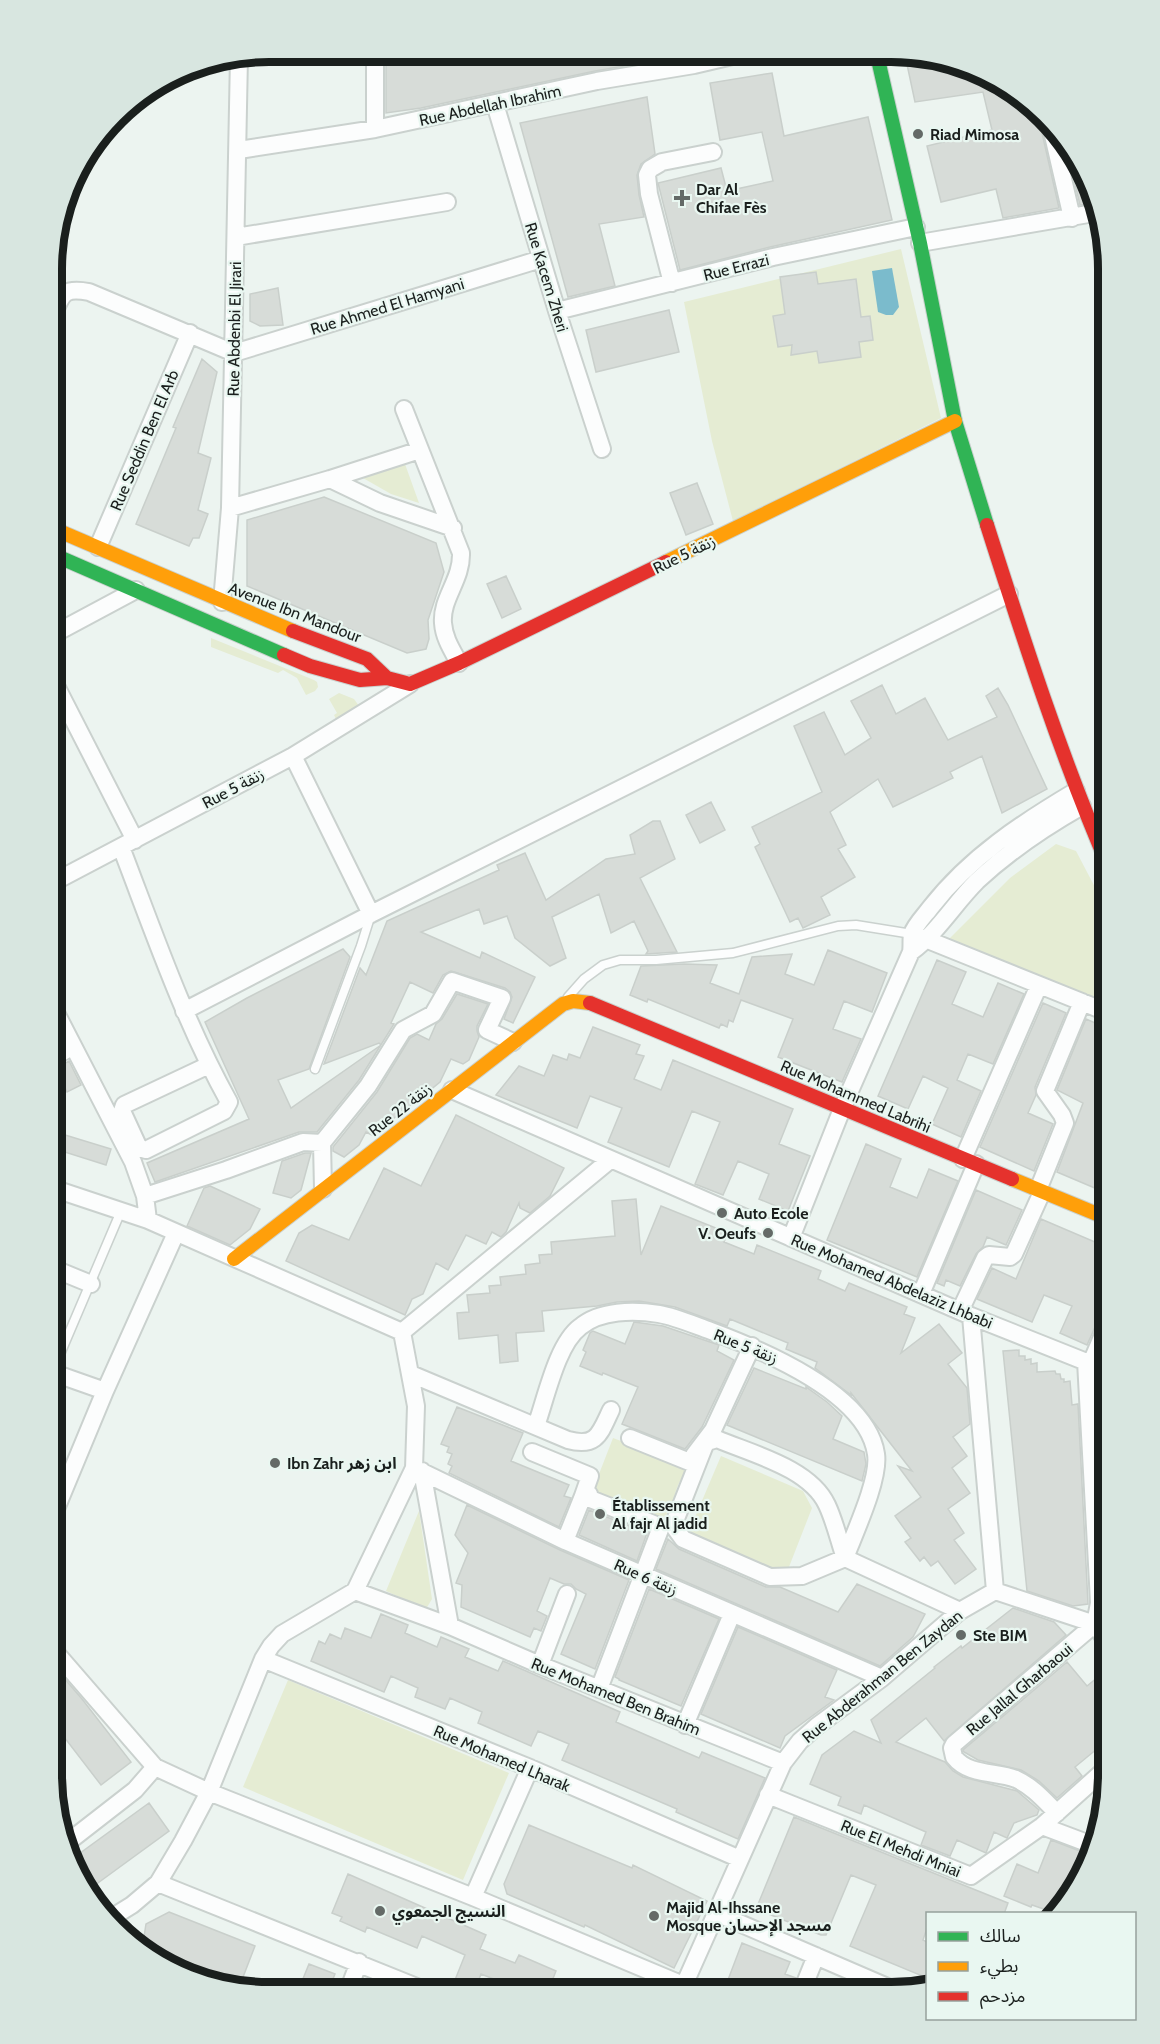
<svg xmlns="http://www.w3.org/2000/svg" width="1160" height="2044" viewBox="0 0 1160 2044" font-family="Cabin,'Noto Sans Arabic',sans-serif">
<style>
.green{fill:#e5ecd3}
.water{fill:#7bbbcc}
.building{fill:#d7dcd8;stroke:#c9cfcb;stroke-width:1.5}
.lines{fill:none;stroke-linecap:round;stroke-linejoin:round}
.lane-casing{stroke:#cad1ce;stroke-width:11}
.street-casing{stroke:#cad1ce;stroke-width:20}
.fast-casing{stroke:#cad1ce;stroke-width:16}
.slow-casing{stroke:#cad1ce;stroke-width:16}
.jam-casing{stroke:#cad1ce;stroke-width:16}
.lane{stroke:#fcfdfd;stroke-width:8}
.street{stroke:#fcfdfd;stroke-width:16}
.fast{stroke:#30b455;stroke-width:14}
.slow{stroke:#ff9f0a;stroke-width:14}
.jam{stroke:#e5322d;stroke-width:14}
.poi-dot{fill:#646a67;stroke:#e9f7f1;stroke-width:2}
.labels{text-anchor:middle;stroke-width:4.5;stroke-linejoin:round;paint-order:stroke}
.street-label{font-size:16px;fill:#1a1f1d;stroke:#e9f7f1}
.poi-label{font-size:16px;font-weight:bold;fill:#1a1f1d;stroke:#e9f7f1;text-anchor:start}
.rim{fill:none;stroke:#1a1f1d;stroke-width:8}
</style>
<rect width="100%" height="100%" fill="#ecf4f0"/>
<path class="green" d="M901 249 941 418 733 521 712 441 684 302Z
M405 464 419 503 391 494 363 478Z
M211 638 314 680 317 682 318 687 315 691 306 695 297 678 283 670 278 673 211 647Z
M339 693 354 699 359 706 355 714 339 725 334 715 337 713 329 699Z
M1056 844 1076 851 1109 914V1006L954 952 950 938 1010 878Z
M613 1438 690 1467C673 1486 673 1502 671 1527L592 1492Z
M721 1456 803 1491 812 1508 787 1572 780 1575 687 1536Z
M419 1511 432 1599 426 1609 386 1591Z
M288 1680 509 1773 463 1880 243 1787Z"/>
<path class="water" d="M892 268 899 307 893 315H886L878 312 872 271Z"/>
<path class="building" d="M386 52 682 54 683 56 595 71 421 108 386 113Z
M905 55H933L1035 105 1046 122 1042 127V133L1059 208 1003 218 996 189 941 202 927 146 992 130 983 92 915 102Z
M772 73 784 136 868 117 892 220 770 247 680 270 658 183 721 168 727 191 773 181 762 132 720 140 710 83Z
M647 97 655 154 641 164 637 175 639 195 644 217 599 224 615 286 568 297 520 123Z
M1068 155 1097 199 1098 202 1080 205Z
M816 272 818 284 856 279 861 317 870 316 873 340 859 342 861 357 819 363 817 351 791 355 792 345 778 347 773 316 785 314 780 277Z
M278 288 283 325 260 326 250 321V294Z
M669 310 679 352 596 372 586 330Z
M202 359 217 372 198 453 211 458 198 510 208 514 199 538H193L189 546 136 524 176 428 173 427Z
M697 483 713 524 686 535 670 493Z
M324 497 436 543 444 572 428 620 429 639 426 649 407 653 247 586V520Z
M506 576 521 609 502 618 487 584Z
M882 685 896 714 925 698 948 740 997 717 986 696 998 688 1008 705 1047 789 1002 813 982 756 950 772 953 778 893 807 878 779 830 812 846 845 838 849 855 877 821 897 830 915 803 928 798 918 790 922 755 847 760 844 752 827 822 792 794 726 824 712 845 755 871 738 851 701Z
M711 802 725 830 700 843 686 815Z
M653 821H660L675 859 640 878 677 952 646 954 648 951 634 921 611 933 599 894 552 917 566 958 550 966 515 938 507 916 484 924 479 909 421 932 480 958 482 952 535 977 513 1023 504 1019 512 997 510 992 505 988 451 971 443 975 433 993 410 982 391 1023 394 1024 359 1080 317 1132H299L155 1182 147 1163 249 1119 205 1022 247 998 343 949 350 957 309 1069 278 1080 291 1108 381 1045 379 1043 324 1064 360 968 366 975 387 921 499 870 497 865 525 853 546 900 606 859 635 854 630 835Z
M828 950 887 973 872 1012 844 1001 833 1029 861 1039 842 1082 778 1057 793 1019 741 1000 733 1022 729 1020 727 1027 721 1024 719 1028 648 999 647 1002 630 995 641 966 684 964 717 965 710 983 739 994 752 957 792 954 785 974 814 985Z
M937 960 966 972 952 1004 983 1017 998 983 1024 994 993 1064 968 1054 957 1080 981 1091 961 1137 932 1124 948 1088 923 1076 908 1109 878 1096Z
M457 994 488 1004 477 1026V1031L479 1037 469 1060 463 1064 451 1059 440 1082 429 1091 424 1088 417 1100 394 1118 391 1116 388 1123 372 1135 366 1132 359 1145 344 1157 333 1151V1147L377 1092 410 1038 417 1034 429 1040 436 1024 442 1019Z
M1043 1003 1066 1013 1035 1087 1036 1095 1028 1113 1053 1124 1034 1171 980 1147Z
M1086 1019 1109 1029V1194L1057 1172 1083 1103 1057 1090Z
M593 1027 640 1045 636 1054 644 1056 634 1079 661 1090 673 1060 793 1109 779 1144 810 1156 788 1211 759 1199 769 1174 738 1161 723 1195 695 1184 720 1122 692 1111 669 1167 608 1142 622 1108 590 1096 577 1128 496 1095 519 1066 544 1076 553 1055 567 1060 569 1054 580 1058Z
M69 1061 81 1085 67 1092 56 1068Z
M456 1115 564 1168 550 1196 530 1213 520 1208 519 1203 506 1232 501 1237 492 1232 486 1244 466 1235 448 1270 436 1263 423 1294 412 1299 405 1315 286 1261 299 1233 312 1225 349 1240 384 1168 421 1186Z
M52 1131 111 1149 106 1165 52 1148Z
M866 1144 901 1159 890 1187 917 1198 929 1169 958 1181 917 1277 827 1240Z
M305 1153H311L301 1190 291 1198 273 1193 282 1161Z
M210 1186 260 1209 250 1229 230 1245 187 1226 204 1188Z
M976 1190 1022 1210 1006 1245 987 1237 983 1247 976 1254 960 1286 946 1280 944 1286 937 1283Z
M636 1199 641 1255 661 1206 728 1233 724 1242 754 1254 757 1245 821 1271 818 1279 845 1291 849 1283 907 1307 904 1314 915 1318 901 1353 939 1324 962 1353 948 1364 967 1388 970 1424 953 1437 967 1456 952 1468 970 1493 948 1509 964 1533 954 1540 976 1569 955 1584 938 1561 931 1566 924 1557 920 1561 905 1542 911 1538 895 1516 921 1497 898 1466 912 1471 851 1393V1395L815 1368 817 1362 786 1349 788 1343 730 1319 727 1326 675 1307 639 1301 617 1302 597 1306 542 1311 544 1331 516 1333 518 1361 500 1363 498 1335 459 1339 457 1313 469 1312 467 1295 490 1293 489 1286 501 1285 500 1277 526 1274 525 1265 540 1263 539 1255 552 1254 551 1242 615 1236 612 1201Z
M1041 1219 1109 1248V1311L1103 1312 1100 1316 1087 1345 1060 1333 1072 1306 1044 1295 1032 1322 977 1299 992 1268 1016 1279Z
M634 1322 663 1326 707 1341 719 1345 717 1351 734 1360 702 1427 685 1449 622 1424 638 1387 603 1373 602 1375 580 1366 586 1352 583 1350 590 1333 593 1331 625 1344Z
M1019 1350V1356H1025V1360L1031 1359V1364L1037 1363V1372L1055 1371 1056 1374H1060L1061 1379H1064V1382L1070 1381 1072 1405 1078 1404 1088 1604 1073 1606 1027 1591 1003 1351Z
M754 1368 806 1389V1387L827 1402 842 1416 833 1439 864 1452 866 1464 862 1481 727 1425Z
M1109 1402V1499L1104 1500 1099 1403Z
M457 1407 523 1433 511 1461 569 1485 564 1496 571 1498 559 1527 449 1473 452 1466 448 1464 452 1454 447 1452 449 1447 441 1444Z
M467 1505 560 1550 629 1580 595 1669 561 1654 586 1594 576 1589 571 1584H564L550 1578 537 1611 547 1616 541 1631 534 1628 530 1637 461 1607 462 1585 456 1583 468 1553 455 1535Z
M589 1510 647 1533 637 1561 579 1535Z
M668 1539 679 1549 766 1587H780L838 1612 857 1584 925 1614 913 1637 880 1666 656 1569Z
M649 1589 719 1619 681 1706 619 1680V1679L615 1677Z
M1013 1608 1054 1622 1066 1635 944 1741 926 1718 896 1742 945 1762 953 1771 963 1777 1017 1791 1039 1810 1037 1815 1014 1823 1007 1838 994 1832 986 1853 957 1840 950 1856 921 1845 926 1832 864 1805 861 1814 838 1805 841 1797 810 1784 822 1755 854 1731 881 1743 871 1720 935 1668 934 1667 961 1646 962 1648Z
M381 1614 408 1625 405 1633 437 1647 441 1637 469 1649 465 1657 498 1671 503 1661 620 1712 616 1722 699 1758 702 1752 765 1778 738 1839 676 1812 677 1809 562 1760 569 1744 538 1731 531 1746 478 1723 482 1712 450 1698 445 1709 415 1697 418 1688 391 1676 384 1692 311 1661 319 1641 325 1644 330 1634 341 1639 345 1628 371 1638Z
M738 1627 837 1670 825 1697 834 1700 785 1736 780 1748 701 1714Z
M1067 1662 1087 1686 1109 1668V1739L1075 1767 1082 1776 1057 1798 1039 1781 1021 1770 978 1760 964 1752 963 1750Z
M51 1663 82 1699 131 1762 101 1785 51 1720Z
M149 1803 169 1831 91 1888 72 1859Z
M794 1817 1008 1903 1004 1914H927V1928L923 1940 927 1942V1978L850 1946 876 1885 851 1875 826 1935H821L756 1909Z
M529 1825 632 1868 633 1865 707 1901 674 1968 585 1925 584 1927 507 1894 504 1884Z
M1051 1840 1093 1856 1064 1908 1058 1914 1032 1905 1031 1907 1004 1896 1017 1864 1038 1873Z
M348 1874 486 1935 480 1949 515 1963 519 1955 556 1971 552 1981 578 1992H512L514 1987 481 1974 474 1992 453 1985 465 1955 422 1936 417 1948 367 1927 365 1932 340 1921 342 1917 332 1913Z
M169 1912 255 1946 238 1990 173 1971 142 1950 146 1924Z
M742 1943 790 1962 785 1974 796 1978 791 1993H723Z
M309 1964 335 1974 328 1991H298Z"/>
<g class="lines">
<defs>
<path id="lane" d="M568 997 584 979 603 965 620 960H656L733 953 838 926 856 925 912 934
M52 1063 76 1049
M315 1069 361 946 371 914
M52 1373 121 1211"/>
<path id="street" d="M495 104 557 311 602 449
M375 129V52
M1052 131 1072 218
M239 150 375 129 597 81 694 65 741 54
M236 237 447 202
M920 243 1100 212
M672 283 649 194 647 175 650 169 662 162 713 152
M557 311 773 257 916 227
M53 316C62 294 63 287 89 292L234 353 541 259
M404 409 461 553C462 580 441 598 443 623 444 638 452 650 459 663
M330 479 380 503 453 528
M230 508 330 479 420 450
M98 547 190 333
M222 602 230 508 239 57
M52 635 136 590
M52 678 135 840
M293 756 371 914
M1076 791C1022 823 970 857 931 907 925 915 915 925 912 934 911 939 912 947 911 952 937 933 954 904 977 881 1008 852 1045 827 1082 806
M121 847C154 933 184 1021 229 1102L224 1111 146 1150 139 1148 122 1111 124 1105 209 1065
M52 883 293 756 410 684
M918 936 1109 1013
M52 1005 133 1162 145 1196 148 1220
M184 1011 371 914 1009 594
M452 1090 971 1316 1109 1371
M963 1159 1039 985
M52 1188 148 1220 402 1332
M323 1189 322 1143 368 1086 403 1030 433 1014 452 981 502 998 487 1030 513 1042
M1038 1190 1065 1123 1062 1115 1045 1091 1082 1002
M145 1196 226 1170 303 1142 322 1143
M791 1238 842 1109 911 952
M52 1268 91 1284
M921 1294 976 1164
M960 1311 985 1258 989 1255 1010 1257 1014 1254 1042 1192
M971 1316 995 1591
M402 1332 610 1160
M1091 1363 1109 1321
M51 1372 105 1391
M411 1374 568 1440C597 1448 600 1433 611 1410
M536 1426C546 1398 557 1344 580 1327 600 1310 634 1310 659 1314 676 1317 694 1325 711 1331 762 1350 867 1393 876 1454 880 1479 854 1534 845 1558L960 1611
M630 1438 692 1463 694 1455 713 1430 752 1346
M717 1439C752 1454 810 1468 827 1505 835 1522 839 1541 845 1558L802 1576 770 1577 683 1539 675 1528V1521L704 1447 707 1442Z
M532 1452 590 1476 583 1496 661 1527 599 1689
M414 1468 565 1541 882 1678
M422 1471 450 1626
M51 1521 105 1391 176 1233
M565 1541 583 1496 589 1494
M355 1591 450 1626 540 1665 783 1763
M995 1591 1095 1624 1109 1646
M51 1647 155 1767 209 1792 473 1897 683 1985
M263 1659 530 1768 740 1859
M540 1665 567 1594
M685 1725 732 1614
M768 1795 971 1876 1042 1826 1109 1766
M1057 1813C1045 1801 1032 1786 1016 1779 996 1771 969 1776 954 1757L952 1748 954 1744 1095 1624 1099 1603 1098 1583 1086 1361
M1042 1826 1095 1846
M63 1846 135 1790 155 1767
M158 1883 429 1992
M473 1897 530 1768
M716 1913 899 1992
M111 1918 132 1905 158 1883 183 1841 209 1792 263 1659 271 1646 282 1634 355 1591 414 1468 416 1406 402 1332
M348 1991 359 1962
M681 1992 783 1763 800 1741 817 1726 882 1678 960 1611 995 1591
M801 1993 816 1956"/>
<path id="fast" d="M877 55 920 243 955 421 987 525
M52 554 284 655"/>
<path id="slow" d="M52 528 293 631
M666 562 955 421
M1012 1179 1109 1219
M234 1259 563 1004 573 1001 590 1003"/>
<path id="jam" d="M987 525C1024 641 1061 757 1109 868
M293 631 367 659 387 678
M284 655 310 666 360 680 387 678 410 684 459 663 666 562
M590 1003 1012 1179"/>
</defs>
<use href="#lane" class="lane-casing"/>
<use href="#street" class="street-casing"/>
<use href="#fast" class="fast-casing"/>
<use href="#slow" class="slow-casing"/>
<use href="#jam" class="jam-casing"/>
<use href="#lane" class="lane"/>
<use href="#street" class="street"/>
<use href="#fast" class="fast"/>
<use href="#slow" class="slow"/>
<use href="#jam" class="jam"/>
</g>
<g class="poi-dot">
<circle cx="918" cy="134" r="6"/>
<path d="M679 189h6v6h6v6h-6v6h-6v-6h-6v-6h6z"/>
<circle cx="722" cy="1213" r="6"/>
<circle cx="768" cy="1233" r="6"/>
<circle cx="275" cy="1463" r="6"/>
<circle cx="600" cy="1514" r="6"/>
<circle cx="961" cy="1635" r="6"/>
<circle cx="380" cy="1911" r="6"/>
<circle cx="654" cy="1916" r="6"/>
</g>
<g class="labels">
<g class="street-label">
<text transform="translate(490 105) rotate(-12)" y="6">Rue Abdellah Ibrahim</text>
<text transform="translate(736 267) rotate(-14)" y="6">Rue Errazi</text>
<text transform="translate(547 277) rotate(73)" y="6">Rue Kacem Zheri</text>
<text transform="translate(387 306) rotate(-17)" y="6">Rue Ahmed El Hamyani</text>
<text transform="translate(234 329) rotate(-89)" y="6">Rue Abdenbi El Jirari</text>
<text transform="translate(144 440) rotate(-67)" y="6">Rue Seddin Ben El Arb</text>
<text transform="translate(684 554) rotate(-26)" y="6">Rue 5 زنقة</text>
<text transform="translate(295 612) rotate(21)" y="6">Avenue Ibn Mandour</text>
<text transform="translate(233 788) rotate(-28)" y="6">Rue 5 زنقة</text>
<text transform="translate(856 1096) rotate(23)" y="6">Rue Mohammed Labrihi</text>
<text transform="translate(400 1109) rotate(-38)" y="6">Rue 22 زنقة</text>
<text transform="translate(892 1281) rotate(23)" y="6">Rue Mohamed Abdelaziz Lhbabi</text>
<text transform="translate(746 1346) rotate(22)" y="6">Rue 5 زنقة</text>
<text transform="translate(646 1577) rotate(24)" y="6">Rue 6 زنقة</text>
<text transform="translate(882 1676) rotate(-39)" y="6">Rue Abderahman Ben Zaydan</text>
<text transform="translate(1019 1689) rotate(-40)" y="6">Rue Jallal Gharbaoui</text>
<text transform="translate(616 1696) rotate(22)" y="6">Rue Mohamed Ben Brahim</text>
<text transform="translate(502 1758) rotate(23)" y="6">Rue Mohamed Lharak</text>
<text transform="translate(901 1848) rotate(22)" y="6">Rue El Mehdi Mniai</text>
</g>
<g class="poi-label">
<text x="930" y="140">Riad Mimosa</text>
<text x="696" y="195">Dar Al<tspan x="696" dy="18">Chifae Fès</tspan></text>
<text x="734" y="1219">Auto Ecole</text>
<text x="756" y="1239" text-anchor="end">V. Oeufs</text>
<text x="287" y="1469">Ibn Zahr ابن زهر</text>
<text x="612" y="1511">Établissement<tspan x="612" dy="18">Al fajr Al jadid</tspan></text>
<text x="973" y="1641">Ste BIM</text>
<text x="666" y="1913">Majid Al-Ihssane<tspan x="666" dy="18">Mosque مسجد الإحسان</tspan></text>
<text x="392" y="1917">النسيج الجمعوي</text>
</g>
</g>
<path d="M0 0H1160V2044H0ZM269 62H891A207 207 0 0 1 1098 269V1775A207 207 0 0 1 891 1982H269A207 207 0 0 1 62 1775V269A207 207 0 0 1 269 62Z" fill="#d8e6e0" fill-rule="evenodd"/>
<path class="rim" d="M269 62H891A207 207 0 0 1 1098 269V1775A207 207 0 0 1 891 1982H269A207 207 0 0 1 62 1775V269A207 207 0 0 1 269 62Z"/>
<rect x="926" y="1912" width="210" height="108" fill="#e9f7f1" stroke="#96a19c" stroke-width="1.5"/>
<rect x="938" y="1932" width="30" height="9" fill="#30b455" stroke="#96a19c" stroke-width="1.5"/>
<text x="980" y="1942" font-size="18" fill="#1a1f1d">سالك</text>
<rect x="938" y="1962" width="30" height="9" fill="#ff9f0a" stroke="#96a19c" stroke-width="1.5"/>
<text x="980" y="1972" font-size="18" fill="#1a1f1d">بطيء</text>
<rect x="938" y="1992" width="30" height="9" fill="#e5322d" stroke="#96a19c" stroke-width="1.5"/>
<text x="980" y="2002" font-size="18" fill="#1a1f1d">مزدحم</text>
</svg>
